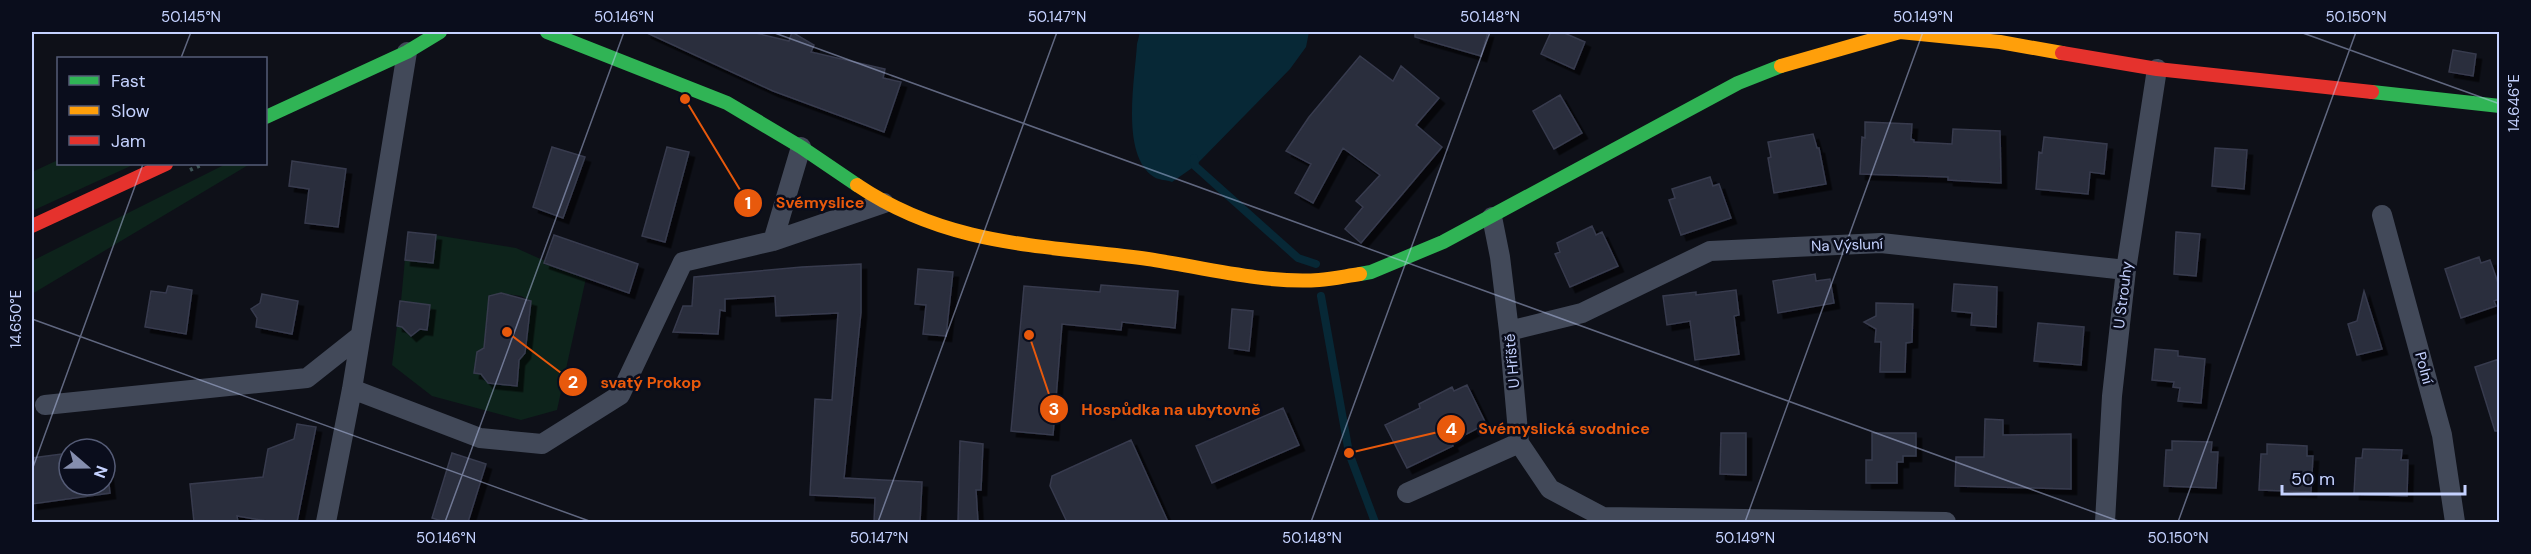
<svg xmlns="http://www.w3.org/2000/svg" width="2531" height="554" viewBox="0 0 2531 554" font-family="'DM Sans',sans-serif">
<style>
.green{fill:#0d231b;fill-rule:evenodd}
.water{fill:#072836}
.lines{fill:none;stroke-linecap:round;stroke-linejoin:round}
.stream{stroke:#072836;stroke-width:8}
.building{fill:#2a2d3c;stroke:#373b4e;stroke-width:1.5;filter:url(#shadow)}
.path{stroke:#3e5457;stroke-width:4;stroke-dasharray:3 4.5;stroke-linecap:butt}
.street{stroke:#424959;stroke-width:20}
.fast{stroke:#30b455;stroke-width:14}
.slow{stroke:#ff9f0a;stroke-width:14}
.jam{stroke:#e5322d;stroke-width:14}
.ticks{fill:none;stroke:#c5d2ff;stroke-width:1.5;stroke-opacity:0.45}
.labels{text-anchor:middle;stroke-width:5;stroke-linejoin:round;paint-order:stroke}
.street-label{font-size:15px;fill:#c5d2ff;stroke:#0a0d1c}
.leader{fill:none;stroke:#e8590c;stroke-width:2}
.callout-dot{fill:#e8590c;stroke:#0a0d1c;stroke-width:2}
.mark-label{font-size:18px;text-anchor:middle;font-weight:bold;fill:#fff}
.callout-label{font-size:16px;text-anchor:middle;font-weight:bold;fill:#e8590c;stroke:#0a0d1c;stroke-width:5;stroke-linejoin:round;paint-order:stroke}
.neatline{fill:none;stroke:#c5d2ff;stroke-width:2}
.ticks-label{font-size:15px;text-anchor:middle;fill:#c5d2ff}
</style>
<defs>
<filter id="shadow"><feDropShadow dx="5.5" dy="5.5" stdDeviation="0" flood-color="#0009"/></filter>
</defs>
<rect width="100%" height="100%" fill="#0e1018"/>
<path class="green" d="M58 160V164H135L32 211V172Z
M226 164H250L32 294V261Z
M435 235 516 248 545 261 544 264 586 278 557 410 521 420 432 396 392 365 397 326 407 328 406 332 413 335 416 329 427 330 430 305 401 301 405 259ZM506 294 521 296 531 301 525 353 519 359 517 383 513 386 488 383 486 380V375L475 372 477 352H486Z"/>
<path class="water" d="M1140 32H1309L1306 47 1290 69 1195 166 1172 182C1167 180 1158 180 1154 177 1120 155 1135 79 1137 44Z"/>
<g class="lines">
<path class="stream" d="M1194 158 1195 166 1298 258 1316 264
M1321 296 1349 453 1375 522"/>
</g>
<path class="building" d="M645 32H751L789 41 792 32 814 45 811 52 885 69 883 78 901 82 884 132 773 91Z
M1415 32H1488L1481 56 1415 37Z
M1551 32H1562L1585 42 1574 69 1541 54Z
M2453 50 2476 54 2473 76 2449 72Z
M1360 56 1393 81 1401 66 1439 98 1416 125 1442 147 1361 243 1345 229 1363 207 1356 201 1380 175 1343 148 1313 203 1295 193 1311 164 1286 151 1309 117Z
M1560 95 1582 133 1554 149 1533 111Z
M1865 122 1912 124 1911 139 1914 140V142L1952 144 1953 129 2000 131 2001 183 1948 180V177L1860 174 1862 137 1865 138Z
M1813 134 1817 148H1819L1826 184 1774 193 1768 158 1771 157 1768 142Z
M2044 137 2107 144 2104 174 2090 172 2088 194 2036 189 2039 152 2042 153Z
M552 147 585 157 563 218 533 207Z
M667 147 689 152 665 242 642 236Z
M2215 148 2247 150 2244 189 2212 186Z
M292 161 346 169 338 227 305 223 309 189 289 186Z
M1710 177 1713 186 1719 184 1731 218 1681 235 1669 200 1675 198 1672 189Z
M1592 226 1596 235 1602 232 1618 266 1570 287 1555 254 1560 252 1557 243Z
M408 232 436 235 433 263 405 260Z
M2176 232 2200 234 2196 276 2174 274Z
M554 235 638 264 629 293 544 263Z
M2479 257 2481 263 2490 260 2499 286V299L2494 301 2496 306 2461 318 2445 269Z
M861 264V312L844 478 922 482 920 522H874L875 498 810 495 815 399 832 400 838 313 776 316 775 296 725 299V311L720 310 718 334 673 332 683 306H692L694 277 802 267Z
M918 269 953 272 946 336 923 334 926 305 915 304Z
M1815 274 1816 281 1830 279 1834 303 1778 313 1773 281Z
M1954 284 1997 287 1996 327 1971 325 1972 313 1952 311Z
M1101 285 1178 291 1175 328 1122 322 1121 330 1062 324 1053 435 1011 431 1024 286 1100 292Z
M168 286 192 290 186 334 145 327 151 291 166 293Z
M1736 290 1739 315 1734 316 1739 354 1695 360 1690 321 1667 325 1663 296 1696 292V295Z
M2364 291 2382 349 2357 355 2348 324 2357 321Z
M501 293 531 301 525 353 519 360 517 386 488 383 481 374 474 373 477 352 484 348 489 296Z
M262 294 298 301 292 334 256 327 257 318 251 309 260 303Z
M400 301 430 305 427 330 420 329 411 336 402 327 397 326Z
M1876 303 1913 304 1912 342 1906 343 1905 372H1880L1881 342H1875L1876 329 1864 322 1876 316Z
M1232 309 1253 311 1249 351 1229 348Z
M2038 323 2084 327 2081 365 2034 361Z
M2155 349 2178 351V356L2205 359 2201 403 2178 401 2180 388 2173 387 2174 382 2152 380Z
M2499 359V431H2495L2475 367Z
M1467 385 1486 424 1451 442 1453 446 1407 468 1385 425 1420 408 1419 404 1452 387 1454 391Z
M1283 408 1299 445 1212 483 1196 446Z
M1985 419 2003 420V435L2071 434V489L1955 486 1956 457H1984Z
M297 424 316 427 297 522H273L237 516 238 522H194L190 484 263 477 268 449 294 439Z
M1721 433H1746V475L1720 474Z
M1872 433H1916V456H1903V462H1897V483H1866V460H1872Z
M1131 440 1168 522H1067L1050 486 1052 476Z
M960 441 983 444 981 490H976L978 522H958Z
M2172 441 2212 442 2211 452H2218L2216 488 2164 486 2166 450H2172Z
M2267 444 2307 446V456H2313L2311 492 2259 490 2261 454H2267Z
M2363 449 2402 450 2401 460H2408L2407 496 2354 494 2356 458H2362Z
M105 451 110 493 32 504V458L69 453V485H105Z
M452 453 486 464 468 522H445L432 518Z"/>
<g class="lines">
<path class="path" d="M190 170 203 164"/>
<path class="street" d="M2382 215 2442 435 2455 522
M1492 217 1500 257 1509 331 1519 443 1550 489 1603 517 1946 522
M773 241 801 147
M1509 331 1582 313 1710 251 1881 243 2126 270
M352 389 480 438 542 444 620 395 683 262 773 241 884 203
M45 405 307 378 360 336
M1407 493 1519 443
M326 522 352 389 407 52
M2105 522 2112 396 2126 270 2157 69"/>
<path class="fast" d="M547 32 727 103 801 147 857 185
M2372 92 2500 106
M266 117 407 52 440 32
M1360 274 1371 272 1443 242 1738 83 1781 66"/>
<path class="slow" d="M1781 66 1900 32 2000 42 2062 53
M857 185C949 247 1043 245 1148 259 1201 267 1266 284 1319 280 1333 279 1346 276 1360 274"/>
<path class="jam" d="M2062 53 2157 69 2372 92
M32 226 166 164"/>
</g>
<path class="ticks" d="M772 32 2121 522M2300 32 2500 104M181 58 191 32M32 319 592 522M32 470 143 164M445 522 624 32M878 522 1057 32M1311 522 1490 32M1745 522 1923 32M2178 522 2356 32"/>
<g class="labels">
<g class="street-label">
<text transform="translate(1847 245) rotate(-2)" y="5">Na Výsluní</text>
<text transform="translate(2123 295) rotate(-83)" y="5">U Strouhy</text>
<text transform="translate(1512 361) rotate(-95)" y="5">U Hřiště</text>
<text transform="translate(2424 368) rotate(75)" y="5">Polní</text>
</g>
</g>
<path class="leader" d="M685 99L748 203M507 332L573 382M1029 335L1054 409M1349 453L1451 429"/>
<g class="callout-dot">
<circle cx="685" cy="99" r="6"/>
<circle cx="507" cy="332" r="6"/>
<circle cx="1029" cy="335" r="6"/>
<circle cx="1349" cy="453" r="6"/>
<circle cx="748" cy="203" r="15"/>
<circle cx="573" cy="382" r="15"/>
<circle cx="1054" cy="409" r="15"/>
<circle cx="1451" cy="429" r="15"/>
</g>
<g class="mark-label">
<text x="748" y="209">1</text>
<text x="573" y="388">2</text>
<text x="1054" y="415">3</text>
<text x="1451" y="435">4</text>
</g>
<g class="callout-label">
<text x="820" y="208">Svémyslice</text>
<text x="651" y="388">svatý Prokop</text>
<text x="1171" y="415">Hospůdka na ubytovně</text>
<text x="1564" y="434">Svémyslická svodnice</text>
</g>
<rect width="2531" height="554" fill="none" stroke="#0a0d1c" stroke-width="66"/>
<rect x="57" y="57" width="210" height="108" fill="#0a0d1c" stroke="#555c77" stroke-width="1.5"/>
<rect x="69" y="76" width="30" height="9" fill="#30b455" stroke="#555c77" stroke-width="1.5"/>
<text x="111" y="87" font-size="18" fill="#c5d2ff">Fast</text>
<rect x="69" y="106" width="30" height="9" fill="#ff9f0a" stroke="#555c77" stroke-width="1.5"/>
<text x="111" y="117" font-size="18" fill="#c5d2ff">Slow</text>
<rect x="69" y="136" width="30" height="9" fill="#e5322d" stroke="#555c77" stroke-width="1.5"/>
<text x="111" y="147" font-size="18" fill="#c5d2ff">Jam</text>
<g transform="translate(87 467) rotate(110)"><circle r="28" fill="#0a0d1c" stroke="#555c77" stroke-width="1.5"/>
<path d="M0-4.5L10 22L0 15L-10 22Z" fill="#858eae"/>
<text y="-9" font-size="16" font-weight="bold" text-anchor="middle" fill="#c5d2ff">N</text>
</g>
<path d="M2282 485v9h183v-9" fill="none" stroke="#c5d2ff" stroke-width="3"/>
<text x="2291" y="485" font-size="18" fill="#c5d2ff" stroke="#0a0d1c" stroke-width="4.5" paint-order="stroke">50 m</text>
<rect x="33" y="33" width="2465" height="488" class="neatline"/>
<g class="ticks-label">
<text x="191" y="22">50.145°N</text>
<text x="624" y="22">50.146°N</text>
<text x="1057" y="22">50.147°N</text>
<text x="1490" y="22">50.148°N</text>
<text x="1923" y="22">50.149°N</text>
<text x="2356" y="22">50.150°N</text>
<text transform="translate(2514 103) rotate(-90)" y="5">14.646°E</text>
<text transform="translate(16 319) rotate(-90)" y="5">14.650°E</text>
<text x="446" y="543">50.146°N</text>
<text x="879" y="543">50.147°N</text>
<text x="1312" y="543">50.148°N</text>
<text x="1745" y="543">50.149°N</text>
<text x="2178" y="543">50.150°N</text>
</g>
</svg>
